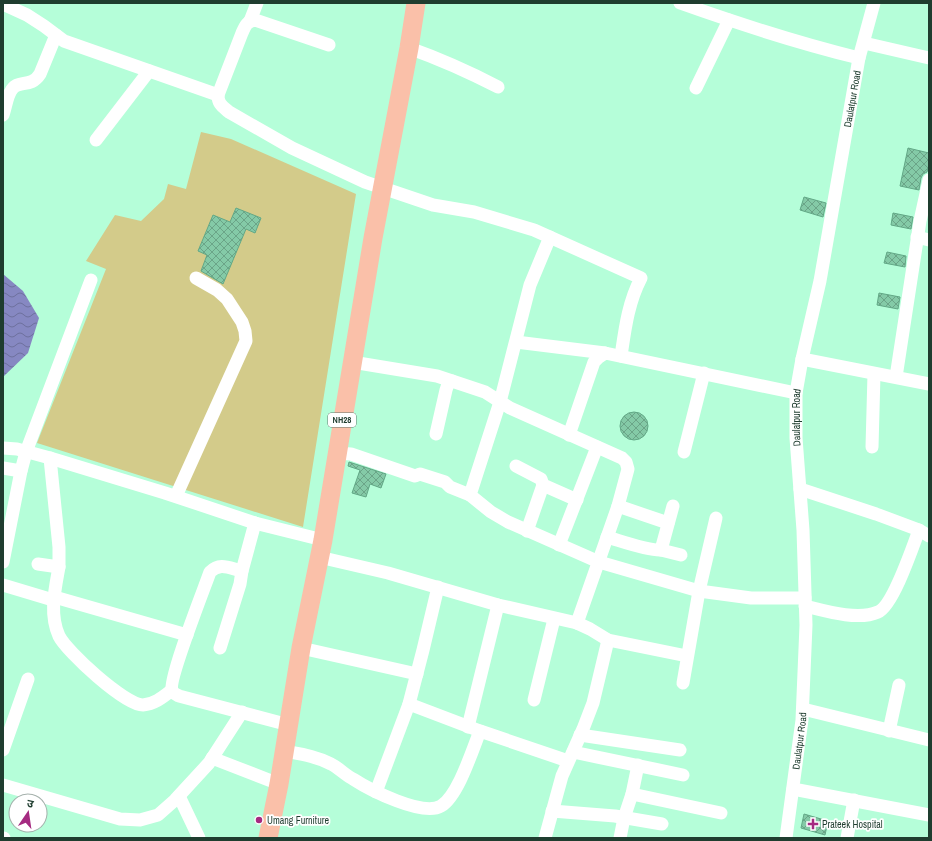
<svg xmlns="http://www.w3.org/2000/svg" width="932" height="841" viewBox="0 0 932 841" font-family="'Archivo Narrow','Noto Sans Devanagari',sans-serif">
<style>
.grass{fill:#d3cb8a}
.water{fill:url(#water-waves)}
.building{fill:url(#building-cross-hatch);stroke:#62a886}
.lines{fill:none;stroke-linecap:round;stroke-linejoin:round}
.minor{stroke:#fff;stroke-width:13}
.highway{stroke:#fac0a9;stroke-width:19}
.poi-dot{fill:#a52b81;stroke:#fff;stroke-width:1.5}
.labels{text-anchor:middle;stroke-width:3.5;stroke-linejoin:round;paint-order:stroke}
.shield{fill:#fff;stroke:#62776d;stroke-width:1}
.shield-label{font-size:9px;font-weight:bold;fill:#1f3d2f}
.street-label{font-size:10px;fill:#1f3d2f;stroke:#fff}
.poi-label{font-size:10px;fill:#1f3d2f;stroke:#fff;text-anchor:start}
</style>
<defs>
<pattern id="water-waves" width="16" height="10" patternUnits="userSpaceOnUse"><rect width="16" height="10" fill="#8688c2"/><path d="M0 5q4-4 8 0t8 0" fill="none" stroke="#6d709e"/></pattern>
<pattern id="building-cross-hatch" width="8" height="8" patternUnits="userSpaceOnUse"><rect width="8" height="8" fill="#84caa7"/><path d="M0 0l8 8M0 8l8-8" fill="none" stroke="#6ba588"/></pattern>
</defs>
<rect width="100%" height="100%" fill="#b5fed9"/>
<path class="grass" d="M201 132 231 139 356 194 303 527 37 443 106 269 86 261 115 215 141 221 164 199 168 184 186 189Z"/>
<path class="water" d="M3 274 23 291 39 318 28 353 3 377Z"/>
<path class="building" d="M908 148 929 153V164L927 172 923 174 921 178 919 190 900 186Z
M804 197 826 203 823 217 800 210Z
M236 208 261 218 255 233 246 229 223 284 201 271 207 255 198 251 213 215 230 222Z
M893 213 913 217 911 229 891 225Z
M887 252 906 256 905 267 884 263Z
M879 293 900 297 898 309 877 305Z
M620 426a14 14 0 1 1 28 0a14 14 0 1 1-28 0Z
M349 462 386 474 381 488 370 484 366 497 352 493 360 470 348 466Z
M804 814 828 821 825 835 801 828Z"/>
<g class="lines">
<g class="minor">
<path d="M680 3C739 24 798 43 859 58"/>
<path d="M3 4 27 15 44 26 64 41 218 95"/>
<path d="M250 21 257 3"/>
<path d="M864 43 929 58"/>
<path d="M329 45 255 20C247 21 245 26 242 33L218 95C218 104 222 106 229 112L292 148 365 182 433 205 474 212 534 230 641 278C628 303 625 329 621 356"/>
<path d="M409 48C440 59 469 72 498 87"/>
<path d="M696 88 729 20"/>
<path d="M3 115C6 107 7 94 13 88 20 80 31 88 40 74L56 35"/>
<path d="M96 140 149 71"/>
<path d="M550 237 530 285 500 402 470 495 491 512 508 522 599 562 699 591 751 598H805"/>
<path d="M917 237 929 240"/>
<path d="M516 342 605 353"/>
<path d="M802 359 929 384"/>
<path d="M352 362 437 376 452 381"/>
<path d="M896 377 920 221 929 180"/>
<path d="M436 434 446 390 448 384 452 381 485 392 510 408 622 458 626 462 628 469 618 506 577 623"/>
<path d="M569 435 594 362 599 357 605 353 796 393"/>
<path d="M872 447 874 374"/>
<path d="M3 448 17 449 50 458 165 493 255 523 323 540"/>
<path d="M684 452 704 373"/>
<path d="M336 453 351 454 415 476 420 474 445 482 450 487 470 495"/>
<path d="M516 466 541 479 543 485 577 500"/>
<path d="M3 468 21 471"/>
<path d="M800 489 876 514 919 530 929 536"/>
<path d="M176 496 246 341 245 331 242 322 227 299 217 290 196 278"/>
<path d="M618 506 668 523"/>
<path d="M527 531 543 485"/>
<path d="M607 537C621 541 648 551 661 550L673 506"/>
<path d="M559 545 597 447"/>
<path d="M661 550 681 555"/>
<path d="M319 557 388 573 498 605 577 623 590 629 608 640 687 656"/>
<path d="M3 562 21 471 26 452 91 280"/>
<path d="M38 564 59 567V547L50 458"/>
<path d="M59 567C55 589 49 614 59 636 67 652 125 705 143 705 155 704 163 697 172 690"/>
<path d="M242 571C229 568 220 562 210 572 204 589 168 680 172 691 174 694 177 695 179 696L289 725"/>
<path d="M3 585 53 600 58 598 187 635"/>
<path d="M805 606C825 611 858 621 878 612 893 606 913 546 919 530"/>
<path d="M220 648 240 584 242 571 255 523"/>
<path d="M301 648 417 674"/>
<path d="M683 683 699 591 716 518"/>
<path d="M534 700 554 619"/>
<path d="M409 704 480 731 568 761"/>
<path d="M803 709 929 740"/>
<path d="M468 727 498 605"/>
<path d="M889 731 899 685"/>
<path d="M580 735 680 750"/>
<path d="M3 750 28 679"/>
<path d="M284 751C300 754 316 756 331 764 339 768 345 775 353 779 370 790 423 817 441 806 458 796 472 751 480 731"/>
<path d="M573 752 683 775"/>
<path d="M212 758 279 784"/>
<path d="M3 785 120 819 140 820 158 815 175 800 209 763 242 712"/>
<path d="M793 789 929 815"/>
<path d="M376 792 409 704 423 650 438 587"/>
<path d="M632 794 721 813"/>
<path d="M179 796 199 838"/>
<path d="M552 811 615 816 662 824"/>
<path d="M3 838H4"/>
<path d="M545 838 562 776 583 729 593 703 608 640"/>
<path d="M620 838 624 818 632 794 638 765"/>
<path id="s1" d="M786 838 802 720 806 625 803 530 796 438V393L802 359 820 281 859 58 874 3"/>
<path d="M847 838 854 800"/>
</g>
<path class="highway" d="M268 838 279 784 301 648 323 540 373 238 409 48 416 3"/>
</g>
<g class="poi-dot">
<circle cx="259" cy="820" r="4"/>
<path d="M811 818h4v4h4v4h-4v4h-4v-4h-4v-4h4z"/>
</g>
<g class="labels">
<rect class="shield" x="328" y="413" width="28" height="14" rx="3"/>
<g class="shield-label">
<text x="342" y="423">NH28</text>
</g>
<g class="street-label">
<text dy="4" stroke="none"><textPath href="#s1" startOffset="746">Daulatpur Road</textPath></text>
<text dy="4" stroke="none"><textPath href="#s1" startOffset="422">Daulatpur Road</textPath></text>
<text dy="4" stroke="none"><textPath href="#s1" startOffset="98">Daulatpur Road</textPath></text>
</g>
<g class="poi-label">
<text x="267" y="824">Umang Furniture</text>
<text x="822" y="828">Prateek Hospital</text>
</g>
</g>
<rect width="932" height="841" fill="none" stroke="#1f3d2f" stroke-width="8"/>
<g transform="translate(28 813) rotate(13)"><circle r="19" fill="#ffffff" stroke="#a5b1ac"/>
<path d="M0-3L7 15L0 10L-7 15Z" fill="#a52b81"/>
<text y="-6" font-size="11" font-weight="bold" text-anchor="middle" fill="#1f3d2f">उ</text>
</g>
</svg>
